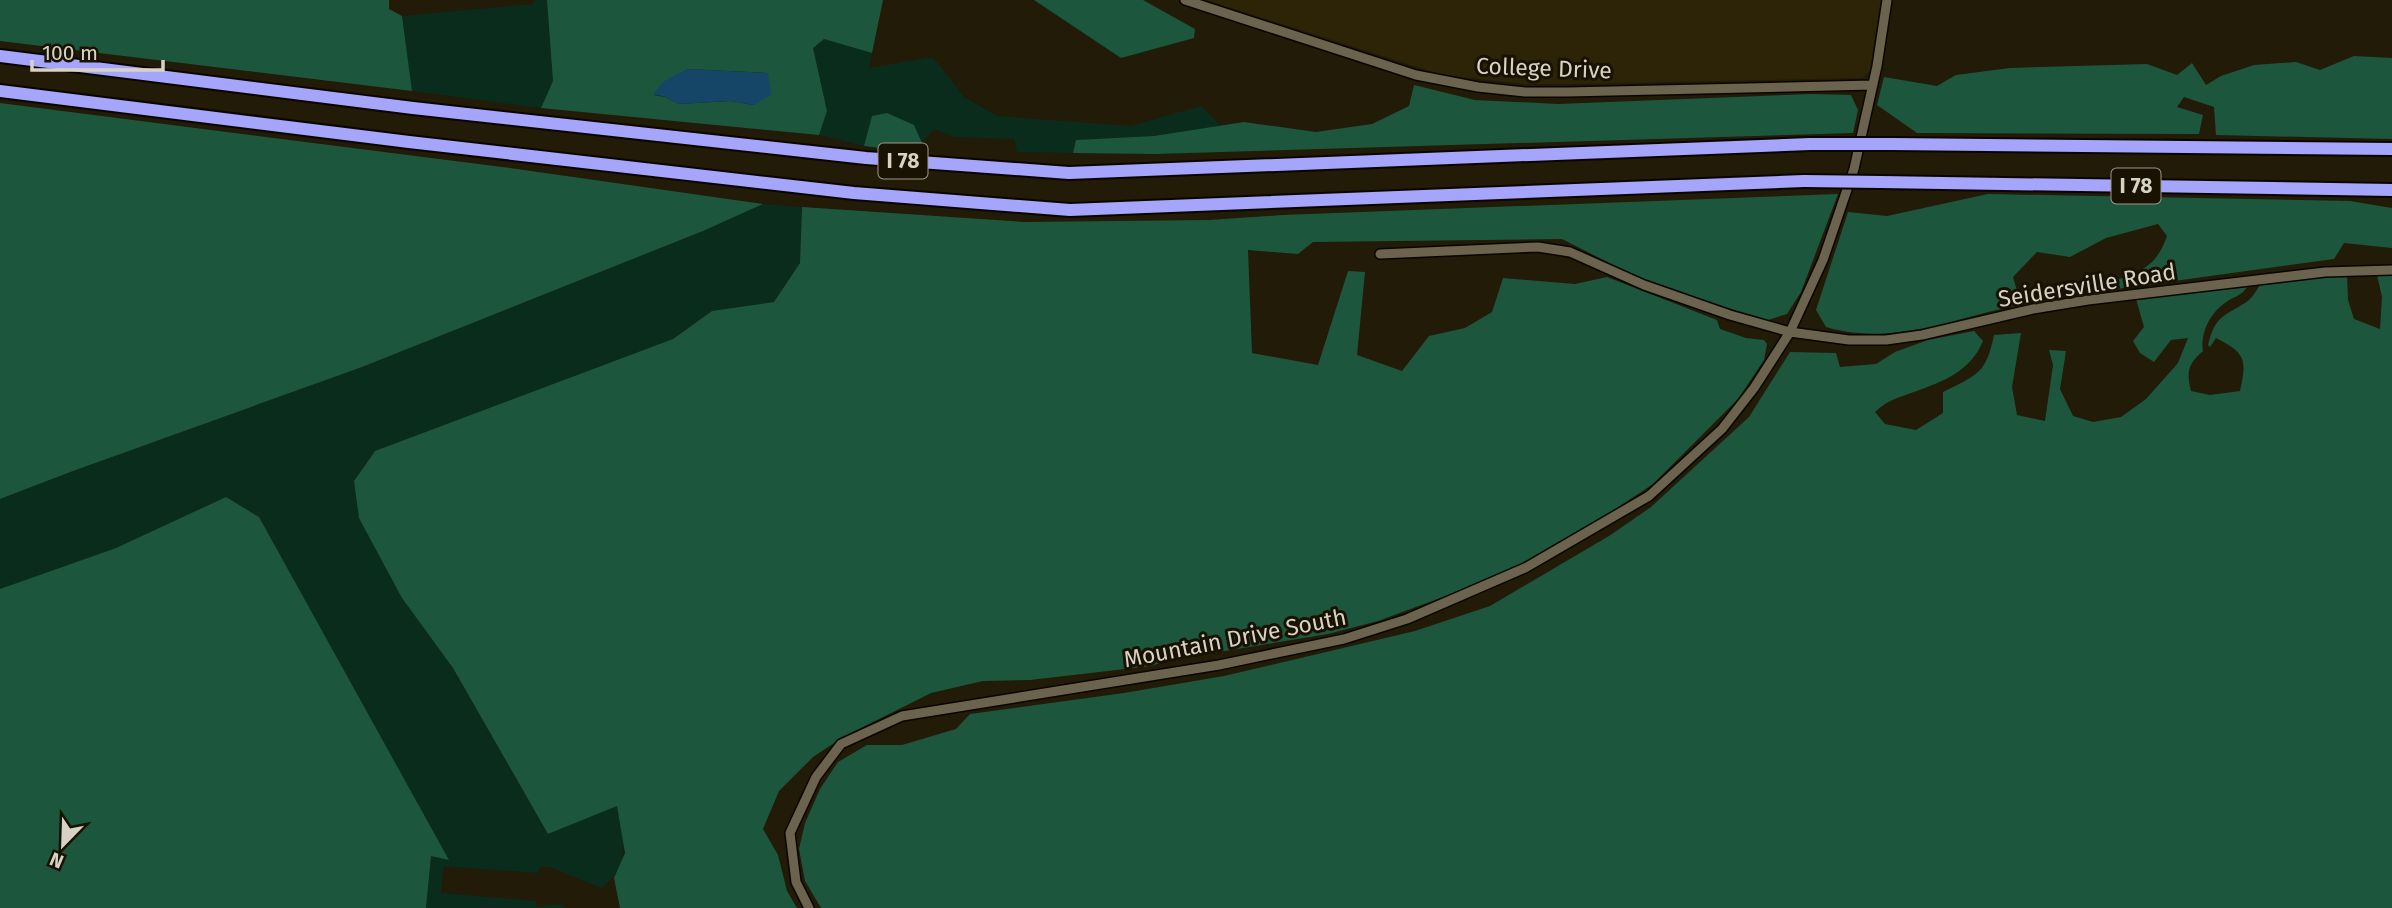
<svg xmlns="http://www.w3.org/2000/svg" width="2392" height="908" viewBox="0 0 2392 908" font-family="'Fira Sans',sans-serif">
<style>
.built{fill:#2d2307}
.green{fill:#0a2c1d}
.forest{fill:#1c573d;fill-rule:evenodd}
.water{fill:#154667}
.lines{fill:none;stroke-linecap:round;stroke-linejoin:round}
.minor-casing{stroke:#0b0500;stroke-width:12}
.highway-casing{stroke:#0b0500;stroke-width:16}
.minor{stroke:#6b634d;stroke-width:9}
.highway{stroke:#a5a5fb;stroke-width:12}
.highway-bridge-casing{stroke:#0b0500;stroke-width:16;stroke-linecap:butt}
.highway-bridge{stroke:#a5a5fb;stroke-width:12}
.labels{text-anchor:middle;stroke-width:6;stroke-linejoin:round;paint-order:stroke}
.shield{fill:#191101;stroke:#9e988b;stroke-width:2}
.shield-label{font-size:21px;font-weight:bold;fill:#d7d2c6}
.street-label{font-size:23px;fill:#d7d2c6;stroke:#191101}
</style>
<rect width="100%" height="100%" fill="#221b07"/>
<path class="built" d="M1206 0H1881L1870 71 1862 78 1571 84H1526L1442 75Z"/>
<path class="green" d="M536 0H547L553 81 541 108 412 91 402 16 532 4Z
M824 39 872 53 869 68 933 57 964 97 997 116 1130 126 1201 106 1221 126 1154 136 1076 140 1073 153 1017 152 1014 139 955 137 934 129 922 143 914 125 872 116 864 146 819 135 827 111 813 48Z
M763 204 802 207 800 263 774 302 712 311 673 339 375 451 354 481 402 598 453 668 548 834 617 806C623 840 633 864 601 888L553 868 541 866 538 873 444 866 441 893 536 901V907L560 904 567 908H426L431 856 448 859 259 517 226 497 116 548 0 589V499L73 471 362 367 703 231Z"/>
<path class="forest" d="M0 0H389V9L402 16 412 91 0 41Z
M547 0H883L872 53 824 39 813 48 827 111 819 135 541 108 553 81ZM687 69 767 73 754 105 730 101 679 104 665 97 654 95Z
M1034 0H1143L1195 29 1194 38 1121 58Z
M2354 56 2392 58V139L2216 135 2214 107 2184 97 2177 107 2203 115 2199 134 1917 133 1877 105 1884 77 1937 86 1956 75 2010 68 2147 64 2177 75 2192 63 2206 85 2221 76 2254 65 2296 62 2320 70Z
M1414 85 1475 100 1558 104 1812 94 1851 95 1858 110 1853 133 1155 154 1073 153 1076 140 1154 136 1244 122 1316 132 1372 124 1409 106Z
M0 103 517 169 763 204 703 231 362 367 73 471 0 499Z
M887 113 914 125 922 143 905 151 864 146 872 116Z
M1838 194 1801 292 1787 314 1768 320 1718 305 1633 275 1562 239 1313 242 1298 254 1248 250 1252 353 1318 365 1348 271 1365 272 1357 355 1402 371 1429 336 1465 328 1492 312 1503 278 1575 284 1607 277 1717 320 1720 329 1746 338 1764 340 1767 344 1764 360 1738 399 1653 484 1593 524 1515 567 1470 587 1378 621 1328 634 1219 652 1185 655 1151 666 1030 680 983 681 931 693 843 737 813 757 779 791 763 829 778 855 787 891 797 908H620L614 878 625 853 617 806 548 834 453 668 402 598 359 518 354 481 375 451 673 339 712 311 774 302 800 263 802 207 1024 222 1209 220 1283 215Z
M1988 194 2350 201 2392 208V248L2344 243 2334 259 2109 290 2105 285C2137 271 2155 271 2167 236L2158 224 2106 238 2070 257 2037 252 2013 277 2021 305C1953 317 1896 347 1826 327L1816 310 1848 212 1887 216Z
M2347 275 2348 300 2354 319 2380 329 2382 297 2377 275H2392V908H821L805 881 799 849 805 823 820 789 838 762 867 745H902L956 729 970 714 1124 693 1224 676 1415 631 1490 606 1609 536 1651 507 1749 417 1790 352 1836 353 1840 367 1876 364 1895 352 1928 340 1974 331 1983 341C1970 372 1944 381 1914 392 1898 398 1887 400 1875 412L1885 424 1916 430 1943 413V392C1977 375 1986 374 1994 335L2021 333 2012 387 2017 415 2045 421 2053 365 2049 350 2066 351 2060 389 2073 416 2093 422 2121 417 2146 399 2178 363 2188 338 2171 340 2154 362 2140 353 2133 341 2144 327 2136 299 2247 287C2241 297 2233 296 2225 303 2210 313 2200 334 2203 351 2188 364 2186 372 2191 391L2210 395 2240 391C2247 360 2246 353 2216 338L2210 347 2208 345C2215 317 2222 317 2245 303 2251 300 2256 291 2260 285Z
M226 497 259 517 449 860 431 856 426 908H0V589L116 548Z"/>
<path class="water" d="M687 69 768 73 771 95 754 105 730 101 679 104 665 97 653 94 663 82Z"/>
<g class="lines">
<defs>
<path id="minor" d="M1185 0 1416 75 1478 87 1525 92H1567L1873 85
M1380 254 1538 247 1570 252 1644 285 1730 315 1790 332 1849 340H1886L1922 335 2033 309 2088 300 2325 272 2392 270
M809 908 796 882 790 833 816 777 841 744 902 716 1219 665 1344 639 1407 619 1525 568 1649 496 1722 429 1754 388 1790 332 1823 260 1854 169 1877 66 1887 0"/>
<path id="highway" d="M0 56 413 108 866 158 1069 173 1810 144
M0 91 409 142 854 193 1070 210 1804 181
M1892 144 2392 149
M1881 182 2392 190"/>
</defs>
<use href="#minor" class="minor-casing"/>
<use href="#highway" class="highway-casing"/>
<use href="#minor" class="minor"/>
<use href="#highway" class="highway"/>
<defs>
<path id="highway-bridge" d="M1810 144H1892
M1804 181 1881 182"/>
</defs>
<use href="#highway-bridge" class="highway-bridge-casing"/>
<use href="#highway-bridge" class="highway-bridge"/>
</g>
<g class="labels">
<g class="shield">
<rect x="878.5" y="143.5" width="49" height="35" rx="5"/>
<rect x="2111.5" y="168.5" width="49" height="35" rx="5"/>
</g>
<g class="shield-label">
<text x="903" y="168">I 78</text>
<text x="2136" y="193">I 78</text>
</g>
<g class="street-label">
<text transform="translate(1544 68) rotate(2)" y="8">College Drive</text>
<text transform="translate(2087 285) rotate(-9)" y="8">Seidersville Road</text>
<text transform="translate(1235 638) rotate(-11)" y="8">Mountain Drive South</text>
</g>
</g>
<g transform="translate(63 845) rotate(203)" stroke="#191101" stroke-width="5" paint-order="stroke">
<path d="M0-5L12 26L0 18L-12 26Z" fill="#d7d2c6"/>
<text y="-10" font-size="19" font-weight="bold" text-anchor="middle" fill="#d7d2c6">N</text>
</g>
<path d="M32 60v10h131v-10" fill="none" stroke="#d7d2c6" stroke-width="3.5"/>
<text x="42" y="60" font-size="21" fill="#d7d2c6" stroke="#191101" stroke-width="5" paint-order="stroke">100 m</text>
</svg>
